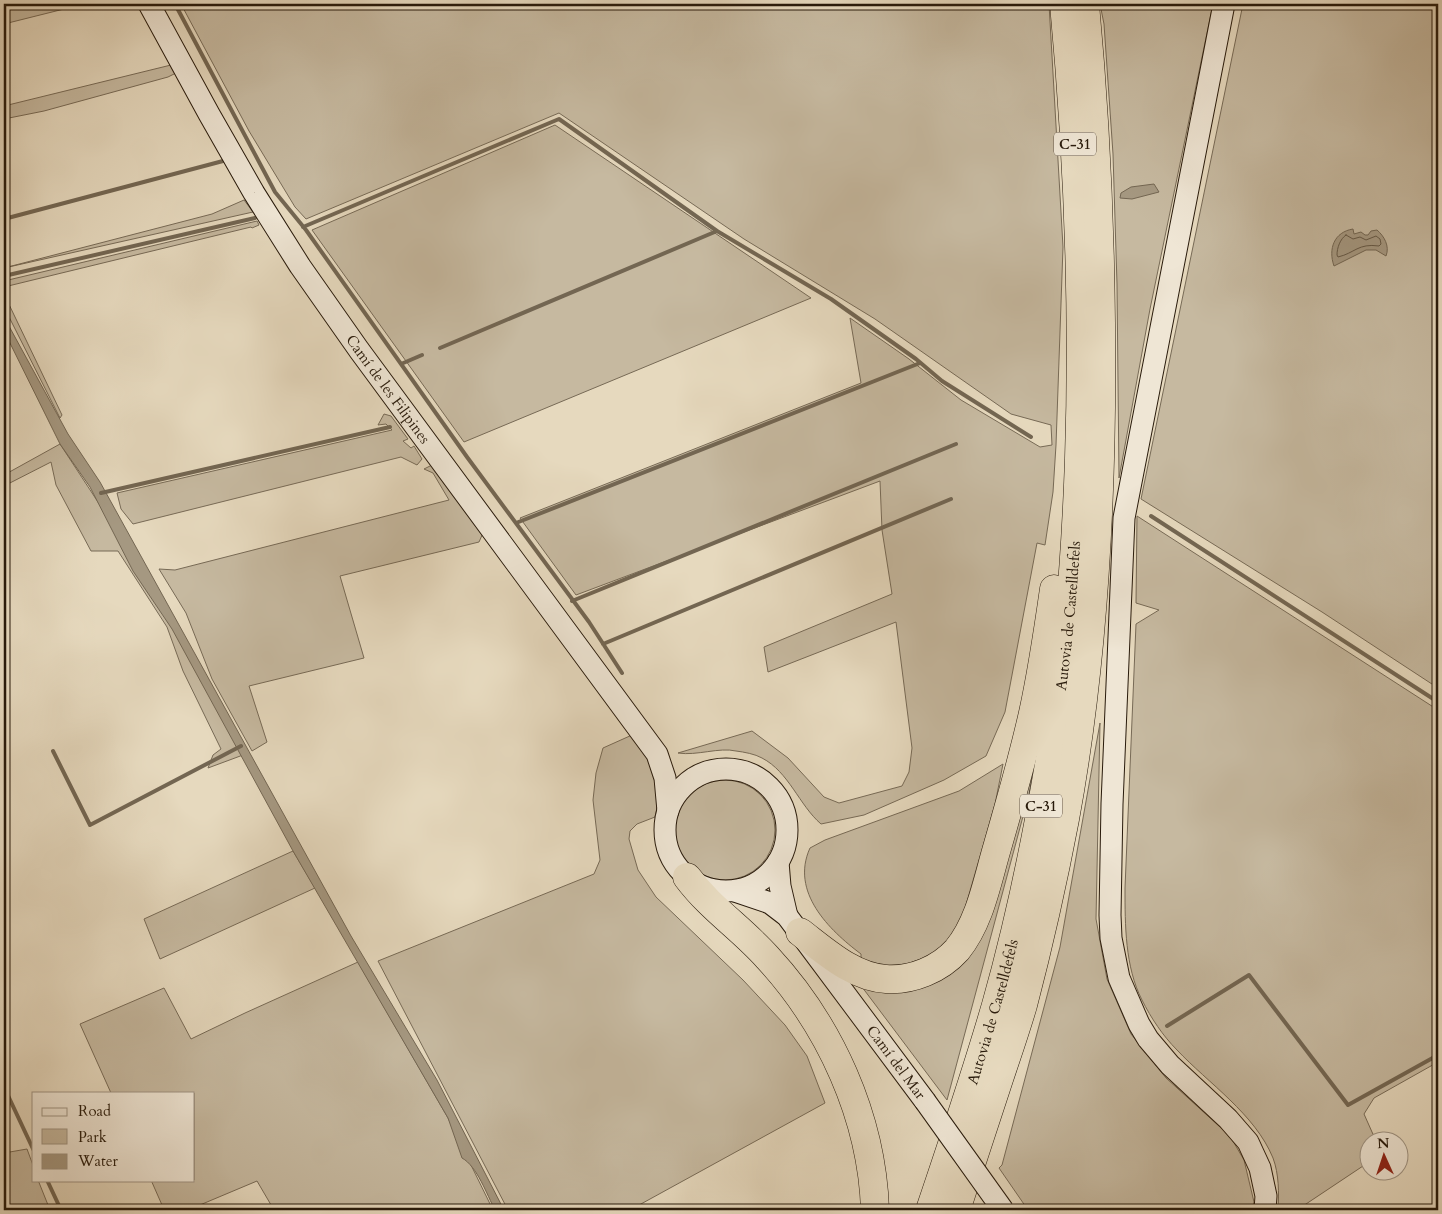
<svg xmlns="http://www.w3.org/2000/svg" width="1442" height="1214" viewBox="0 0 1442 1214" font-family="Cardo,serif">
<style>
.green{fill:#c6b9a0;stroke:#776a56}
.water{fill:#a59881;stroke:#736652}
.lines{fill:none;stroke-linecap:round;stroke-linejoin:round}
.shore{stroke:#665946;stroke-width:1}
.stream{stroke:#736652;stroke-width:4}
.secondary-casing{stroke:#281a0b;stroke-width:23}
.highway-casing{stroke:#281a0b;stroke-width:29}
.secondary{stroke:#efe6d5;stroke-width:21}
.highway{stroke:#e6d9be;stroke-width:28}
.secondary-bridge-casing{stroke:#281a0b;stroke-width:23;stroke-linecap:butt}
.secondary-bridge{stroke:#efe6d5;stroke-width:21}
.labels{text-anchor:middle;stroke-width:4.5;stroke-linejoin:round;paint-order:stroke}
.shield{fill:#efe6d5;stroke:#645748;stroke-width:1}
.shield-label{font-size:14px;font-weight:bold;fill:#281a0b}
.street-label{font-size:15px;fill:#281a0b;stroke:#efe6d5}
</style>
<rect width="100%" height="100%" fill="#e6d9be"/>
<filter id="stains"><feTurbulence type="fractalNoise" baseFrequency=".004" numOctaves="4"/><feColorMatrix values="0 0 0 0 .2 0 0 0 0 .09 0 0 0 0 .02 0 0 0 .5 -.17"/></filter>
<radialGradient id="worn" r=".72"><stop offset=".6" stop-color="#630" stop-opacity="0"/><stop offset="1" stop-color="#630" stop-opacity=".3"/></radialGradient>
<path class="green" d="M4 4H84L4 24Z
M181 4H1049L1063 247 1056 445 1053 492 1045 545 1037 543 1005 712 986 756 944 780 864 815 821 824C799 805 789 772 762 758 755 754 744 752 736 751 719 747 697 756 678 753L752 731 788 758 824 797 839 803 902 786 909 772 912 748 896 622 768 672 764 647 892 594 882 530 880 481 576 595 520 518 861 383 850 318 909 359 961 400 1040 447 1052 445 1051 425 1011 414 875 319 744 239 559 113 306 219 295 207 249 131Z
M1100 4H1213L1150 309 1119 478 1117 284 1113 154 1104 24Z
M1243 4H1438V688L1322 612 1141 499Z
M171 65 176 73 168 77 44 111 4 119V106Z
M555 125 811 298 464 442 312 230Z
M244 200 253 212 4 268 212 214Z
M257 221 259 225 252 228 251 227 4 287V281Z
M4 294 62 415 60 418 4 307Z
M384 414 391 416 408 439 403 441 411 448 414 446 422 459 417 465 401 457 133 524 121 509 117 493 392 430 386 424 378 425Z
M60 444 132 554 243 755 208 768 213 755 221 749 183 671 167 627 118 551H91L56 485 51 462 4 486V475Z
M432 465 483 533 479 542 340 576 364 658 249 686 267 742 252 751 212 679 186 613 159 569 175 570 449 500 433 473 424 469Z
M1137 516 1438 710V1062L1374 1098 1364 1114 1376 1141 1370 1142 1369 1162 1297 1210H1278C1279 1193 1279 1174 1273 1158 1255 1114 1208 1083 1177 1050 1163 1036 1151 1018 1142 1000 1125 967 1125 925 1125 888L1136 624 1159 610 1136 603Z
M1051 660 1029 794 947 1100 859 983 951 967Z
M1100 723 1096 919 1107 979 1131 1034 1166 1078 1230 1136 1244 1160 1254 1202 1252 1210H1028L999 1168 1002 1165 1060 947Z
M632 735 655 768 659 798 655 817 637 824 630 831 629 839 638 870 656 897 743 980 785 1025 807 1056 825 1103 630 1210H508L378 961 594 874 600 860 593 800 596 773 603 748Z
M1003 764 995 804 959 929 933 955 906 964 879 966 861 963V954C829 930 790 892 810 848L825 840 959 791Z
M675 830a50 50 0 1 1 100 0a50 50 0 1 1-100 0Z
M293 851 315 888 160 959 144 919Z
M358 962 448 1118 493 1210H274L257 1181 188 1210H151L162 1205 151 1180H194V1093H111L80 1024 164 988 191 1039 245 1013Z
M27 1149 34 1168V1180H38L50 1210H4V1153Z"/>
<path class="water" d="M1154 184 1159 192 1132 199 1120 198 1121 193 1131 187Z
M1353 229 1354 234 1361 232 1365 235H1368L1371 231 1377 230C1384 236 1390 246 1386 256L1376 250H1366L1334 266C1328 249 1334 232 1353 229Z
M4 317 68 434 100 482 351 936 437 1080 504 1210H495C487 1195 477 1166 462 1158L448 1118 293 851 172 629 133 571 90 487 60 444 4 331Z"/>
<g class="lines">
<path class="shore" d="M1346 235 1353 239 1360 237 1366 240 1376 236 1380 239 1381 244 1379 246C1358 243 1355 253 1338 257L1337 255C1337 248 1340 239 1346 235Z"/>
<path class="stream" d="M175 4 275 192 306 230 467 457 589 622 622 673
M4 219 223 161
M303 227 559 119 717 231 831 299 916 359 942 381 1031 437
M4 276 255 218
M440 348 717 231
M401 364 422 355
M101 493 390 427
M1151 516 1438 702
M516 523 920 363
M572 601 956 444
M603 644 951 499
M53 751 90 825 241 746
M1167 1026 1249 975 1348 1105 1438 1055
M4 1087 34 1151
M47 1180 61 1210"/>
<defs>
<g id="secondary">
<path id="s1" d="M149 4 209 114 254 193 300 266 359 350 657 754 665 778 668 811"/>
<path d="M1224 4 1124 518 1112 804 1110 915 1111 938 1119 978 1139 1024 1148 1039 1170 1065 1228 1119 1248 1142 1260 1168 1266 1196 1265 1210"/>
<circle cx="726" cy="830" r="61"/>
<path d="M778 862 780 886 787 916"/>
<path id="s2" d="M735 891 770 903 787 916 925 1101"/>
</g>
<g id="highway">
<path d="M687 877C711 909 741 928 767 957 830 1025 872 1117 875 1210"/>
<path d="M800 932C825 951 853 977 886 979 912 981 940 969 957 950 980 922 987 882 997 848 1010 803 1023 758 1033 713 1042 672 1048 631 1054 589"/>
<path id="s3" d="M930 1210C953 1142 976 1074 996 1005 1022 913 1041 817 1056 722 1070 635 1076 547 1079 459 1084 307 1078 155 1064 4"/>
<path d="M956 1210C971 1165 985 1121 1000 1076 1008 1052 1016 1029 1023 1005 1039 944 1053 882 1065 819 1095 656 1103 489 1101 323 1100 217 1095 110 1085 4"/>
</g>
</defs>
<use href="#secondary" class="secondary-casing"/>
<use href="#highway" class="highway-casing"/>
<use href="#secondary" class="secondary"/>
<use href="#highway" class="highway"/>
<defs>
<path id="secondary-bridge" d="M925 1101 1003 1210"/>
</defs>
<use href="#secondary-bridge" class="secondary-bridge-casing"/>
<use href="#secondary-bridge" class="secondary-bridge"/>
</g>
<g class="labels">
<g class="shield">
<rect x="1054" y="132.5" width="42" height="23" rx="4"/>
<rect x="1020" y="794.5" width="42" height="23" rx="4"/>
</g>
<g class="shield-label">
<text x="1075" y="149">C-31</text>
<text x="1041" y="811">C-31</text>
</g>
<g class="street-label">
<text dy="5" stroke="none"><textPath href="#s1" startOffset="454">Camí de les Filipines</textPath></text>
<text dy="5" stroke="none"><textPath href="#s3" startOffset="612">Autovia de Castelldefels</textPath></text>
<text dy="5" stroke="none"><textPath href="#s3" startOffset="208">Autovia de Castelldefels</textPath></text>
<text dy="5" stroke="none"><textPath href="#s2" startOffset="241">Camí del Mar</textPath></text>
</g>
</g>
<rect width="1442" height="1214" fill="none" stroke="#e6d9be" stroke-width="20"/>
<rect x="5" y="5" width="1432" height="1204" fill="none" stroke="#281a0b" stroke-width="2.5"/>
<rect x="10" y="10" width="1422" height="1194" fill="none" stroke="#281a0b"/>
<rect x="32" y="1092" width="162" height="90" fill="#efe6d5" stroke="#9f9484"/>
<rect x="42" y="1108" width="25" height="8" fill="#efe6d5" stroke="#9f9484"/>
<text x="78" y="1116" font-size="15" fill="#281a0b">Road</text>
<rect x="42" y="1129" width="25" height="15" fill="#c6b9a0" stroke="#9f9484"/>
<text x="78" y="1142" font-size="15" fill="#281a0b">Park</text>
<rect x="42" y="1154" width="25" height="15" fill="#a59881" stroke="#9f9484"/>
<text x="78" y="1166" font-size="15" fill="#281a0b">Water</text>
<g transform="translate(1384 1156) rotate(357)"><circle r="24" fill="#efe6d5" stroke="#9f9484"/>
<path d="M0-4L9 19L0 12L-9 19Z" fill="#8f2418"/>
<text y="-8" font-size="14" font-weight="bold" text-anchor="middle" fill="#281a0b">N</text>
</g>
<rect width="100%" height="100%" filter="url(#stains)"/>
<rect width="100%" height="100%" fill="url(#worn)"/>
</svg>
